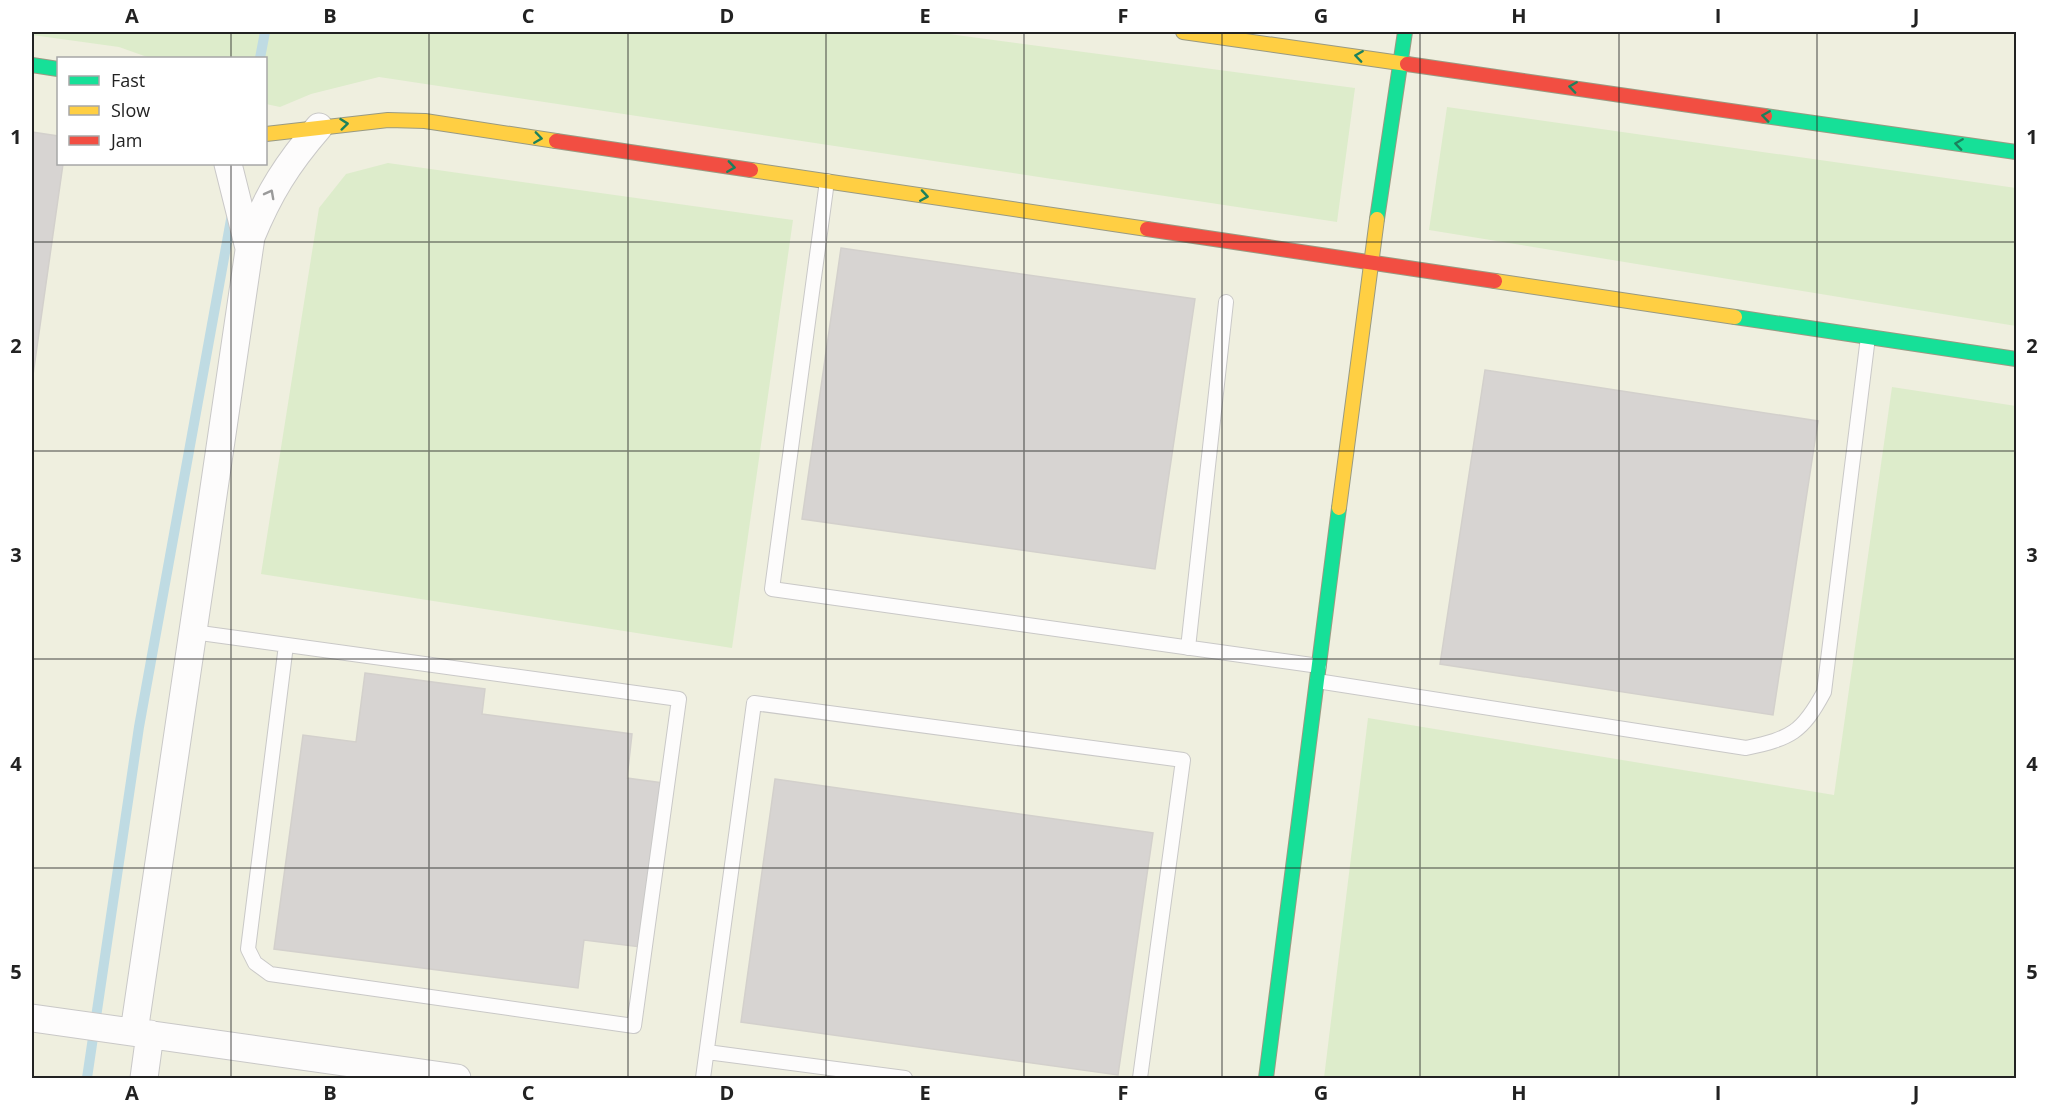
<svg xmlns="http://www.w3.org/2000/svg" width="2048" height="1110" viewBox="0 0 2048 1110" font-family="'Open Sans',sans-serif">
<style>
.farmland{fill:#efefdf;fill-rule:evenodd}
.grass{fill:#ddeccb}
.lines{fill:none;stroke-linecap:round;stroke-linejoin:round}
.stream{stroke:#bfdbe3;stroke-width:10}
.building{fill:#d7d4d2;stroke:#d3d0cc;stroke-width:1.5}
.lane-casing{stroke:#c9c8c7;stroke-width:16}
.street-casing{stroke:#c9c8c7;stroke-width:29}
.fast-casing{stroke:#999a82;stroke-width:16}
.slow-casing{stroke:#999a82;stroke-width:16}
.jam-casing{stroke:#999a82;stroke-width:16}
.lane{stroke:#fdfcfc;stroke-width:14}
.street{stroke:#fdfcfc;stroke-width:27}
.fast{stroke:#16e098;stroke-width:14}
.slow{stroke:#ffcf43;stroke-width:14}
.jam{stroke:#f24e42;stroke-width:14}
.oneway{stroke:#1c815d}
.oneway2{stroke:#9a9a9a}
.grid{fill:none;stroke:#222;stroke-width:1.5;stroke-opacity:0.55}
.neatline{fill:none;stroke:#222;stroke-width:2}
.grid-label{font-size:20px;text-anchor:middle;font-weight:bold;fill:#222}
</style>
<rect width="100%" height="100%" fill="#f0eeeb"/>
<path class="farmland" d="M32 32H2016V1078H32ZM58 58H266V164H58Z"/>
<path class="grass" d="M32 32H934L1355 88 1337 222 379 77 311 94 280 107 266 104V58H150L119 47 32 35Z
M1447 107 2016 188V326L1429 230Z
M388 163 793 220 732 648 261 574 319 208 346 174Z
M1892 387 2016 406V1078H1324L1368 718 1834 795Z"/>
<g class="lines">
<path class="stream" d="M260 58 265 32
M87 1078 139 727 232 214"/>
</g>
<path class="building" d="M32 132 58 136V164H63L32 382Z
M841 248 1195 299 1155 569 802 519Z
M1485 370 1818 421 1773 715 1440 664Z
M365 673 485 689 482 714 632 734 627 778 663 783 641 947 584 940 578 988 274 949 303 735 356 742Z
M775 779 1153 833 1118 1075 741 1022Z"/>
<g class="lines">
<defs>
<path id="lane" d="M827 181 772 589 1319 666
M193 632 679 699 634 1026 270 974 255 963 248 949 286 645
M1188 648 1226 302
M1317 681 1746 748C1791 738 1802 733 1824 692L1868 337
M707 1052 905 1078
M703 1078 754 703 1183 760 1140 1078"/>
<path id="street" d="M228 164 249 248
M32 1018 457 1078
M134 1032 251 237C269 193 287 164 319 127
M144 1078 150 1034"/>
<path id="fast" d="M32 65 58 69
M1765 116 2016 152
M1377 219 1405 32
M1735 317 2016 359
M1266 1078 1339 508"/>
<path id="slow" d="M1183 32 1407 64
M266 134 388 120 425 121 556 141
M751 170 1147 229
M1495 281 1735 317
M1339 508 1377 219"/>
<path id="jam" d="M1407 64 1765 116
M556 141 751 170
M1147 229 1495 281"/>
</defs>
<use href="#lane" class="lane-casing"/>
<use href="#street" class="street-casing"/>
<use href="#fast" class="fast-casing"/>
<use href="#slow" class="slow-casing"/>
<use href="#jam" class="jam-casing"/>
<use href="#lane" class="lane"/>
<use href="#street" class="street"/>
<use href="#fast" class="fast"/>
<use href="#slow" class="slow"/>
<use href="#jam" class="jam"/>
</g>
<defs><path id="oneway-chevron" d="M-2-3.5L2.5 0L-2 3.5" fill="none" stroke-width="1.6" stroke-linecap="round" stroke-linejoin="round" transform="scale(1.5)"/></defs>
<g class="oneway">
<use href="#oneway-chevron" transform="translate(1359 56) rotate(-172)"/>
<use href="#oneway-chevron" transform="translate(1573 87) rotate(-172)"/>
<use href="#oneway-chevron" transform="translate(1766 116) rotate(-172)"/>
<use href="#oneway-chevron" transform="translate(344 124) rotate(-6)"/>
<use href="#oneway-chevron" transform="translate(538 138) rotate(8)"/>
<use href="#oneway-chevron" transform="translate(1959 144) rotate(-172)"/>
<use href="#oneway-chevron" transform="translate(731 167) rotate(8)"/>
<use href="#oneway-chevron" transform="translate(924 196) rotate(9)"/>
</g>
<use class="oneway2" href="#oneway-chevron" transform="translate(270 194) rotate(-62)"/>
<path class="grid" d="M231 32V58M429 32V1078M628 32V1078M826 32V1078M1024 32V1078M1222 32V1078M1420 32V1078M1619 32V1078M1817 32V1078M231 164V1078M32 242H2016M32 451H2016M32 659H2016M32 868H2016"/>
<rect width="2048" height="1110" fill="none" stroke="#ffffff" stroke-width="66"/>
<rect x="57" y="57" width="210" height="108" fill="#ffffff" stroke="#a7a7a7" stroke-width="1.5"/>
<rect x="69" y="76" width="30" height="9" fill="#16e098" stroke="#a7a7a7" stroke-width="1.5"/>
<text x="111" y="87" font-size="18" fill="#222222">Fast</text>
<rect x="69" y="106" width="30" height="9" fill="#ffcf43" stroke="#a7a7a7" stroke-width="1.5"/>
<text x="111" y="117" font-size="18" fill="#222222">Slow</text>
<rect x="69" y="136" width="30" height="9" fill="#f24e42" stroke="#a7a7a7" stroke-width="1.5"/>
<text x="111" y="147" font-size="18" fill="#222222">Jam</text>
<rect x="33" y="33" width="1982" height="1044" class="neatline"/>
<g class="grid-label">
<text x="132" y="23">A</text>
<text x="330" y="23">B</text>
<text x="528" y="23">C</text>
<text x="727" y="23">D</text>
<text x="925" y="23">E</text>
<text x="1123" y="23">F</text>
<text x="1321" y="23">G</text>
<text x="1519" y="23">H</text>
<text x="1718" y="23">I</text>
<text x="1916" y="23">J</text>
<text x="16" y="144">1</text>
<text x="2032" y="144">1</text>
<text x="16" y="353">2</text>
<text x="2032" y="353">2</text>
<text x="16" y="562">3</text>
<text x="2032" y="562">3</text>
<text x="16" y="771">4</text>
<text x="2032" y="771">4</text>
<text x="16" y="979">5</text>
<text x="2032" y="979">5</text>
<text x="132" y="1100">A</text>
<text x="330" y="1100">B</text>
<text x="528" y="1100">C</text>
<text x="727" y="1100">D</text>
<text x="925" y="1100">E</text>
<text x="1123" y="1100">F</text>
<text x="1321" y="1100">G</text>
<text x="1519" y="1100">H</text>
<text x="1718" y="1100">I</text>
<text x="1916" y="1100">J</text>
</g>
</svg>
